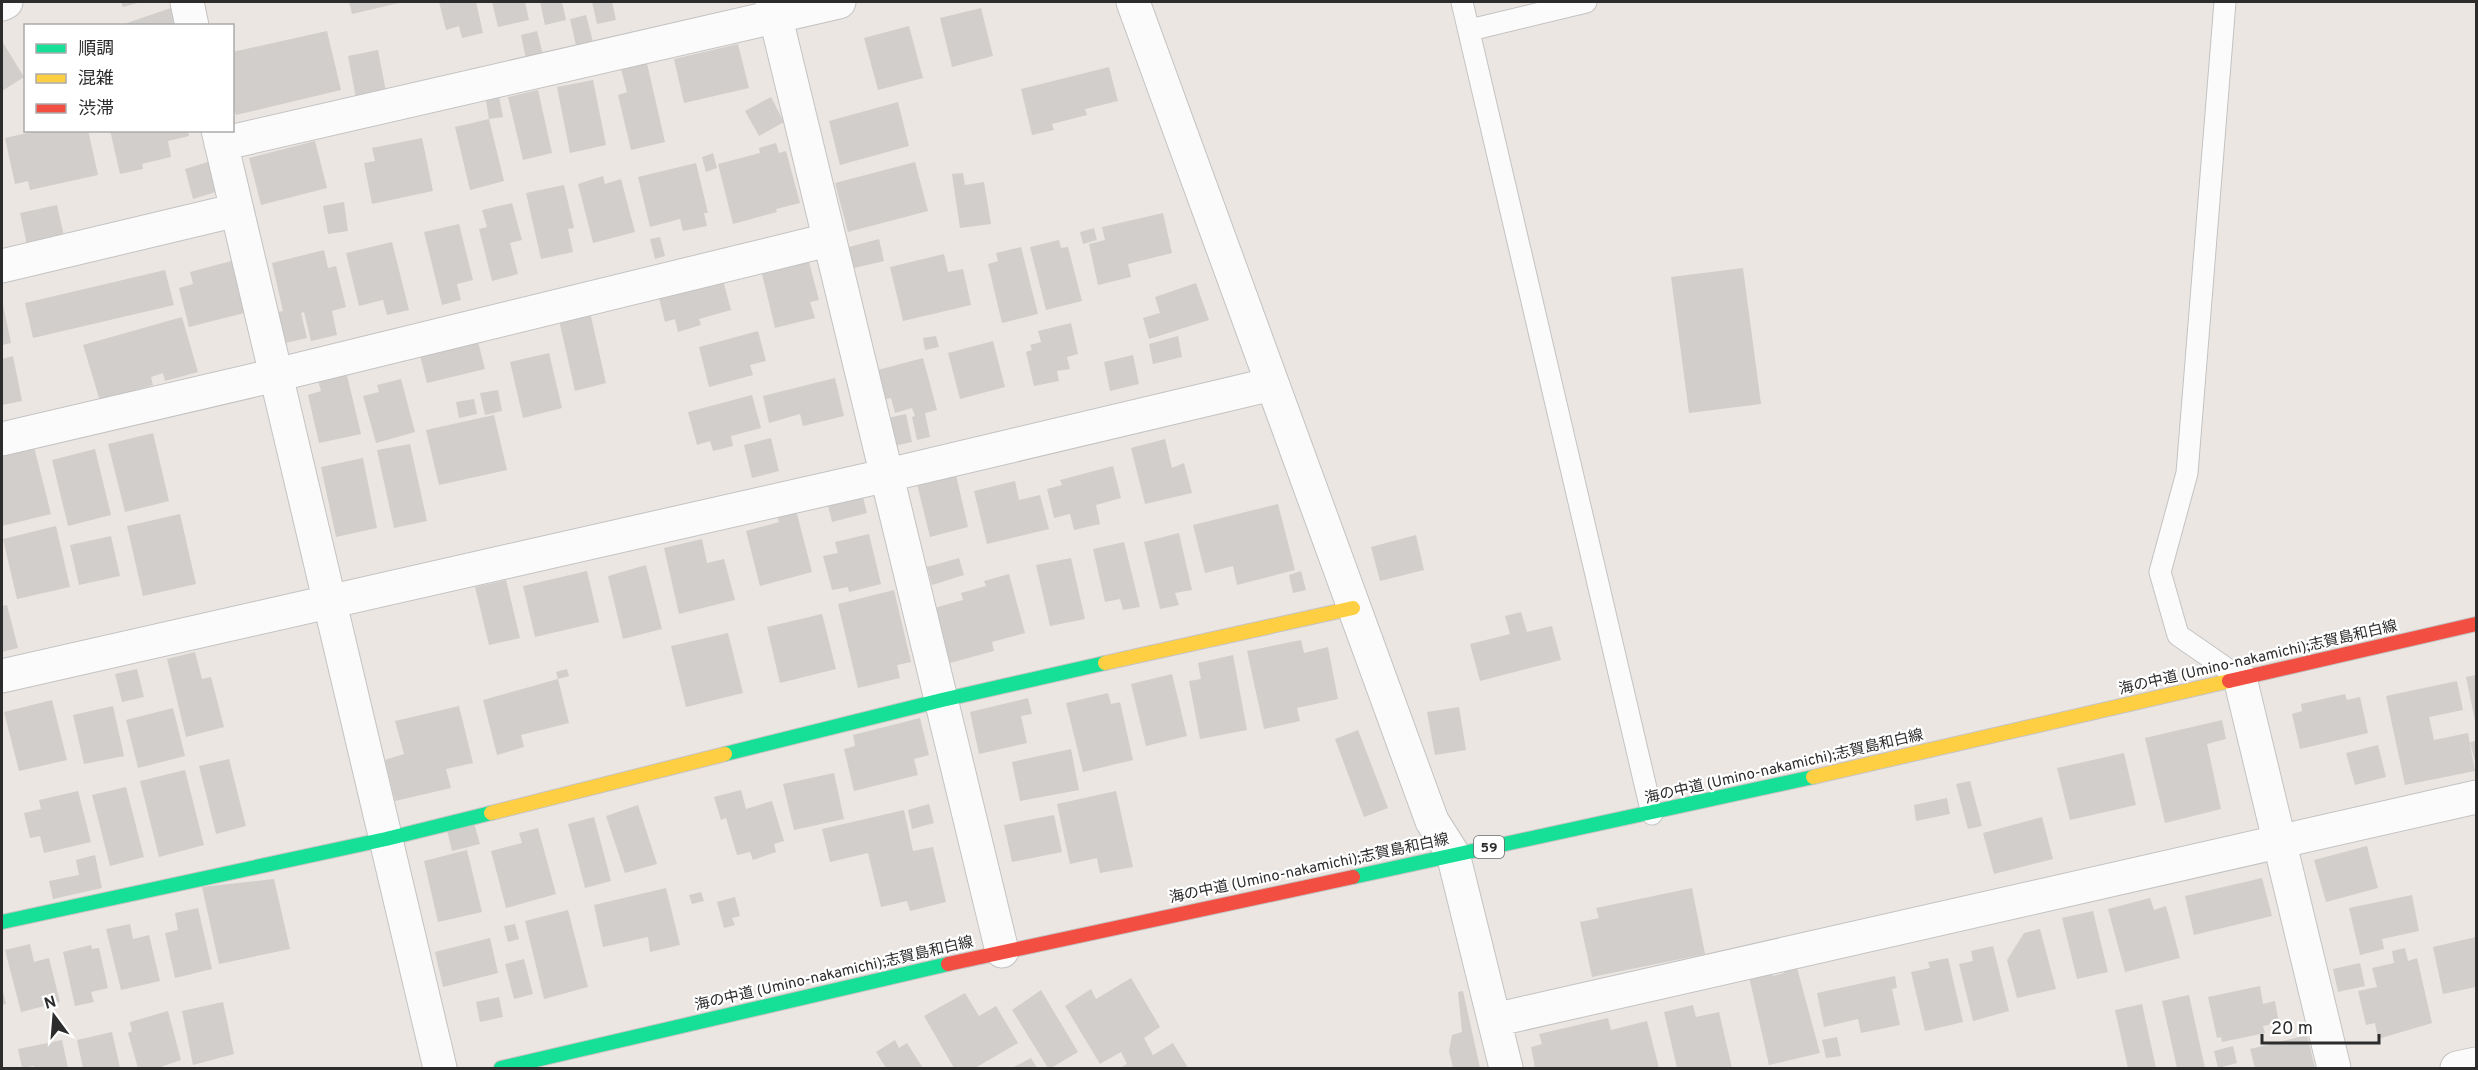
<svg xmlns="http://www.w3.org/2000/svg" width="2478" height="1070" viewBox="0 0 2478 1070" font-family="Overpass,'Noto Sans JP',sans-serif">
<style>
.building{fill:#d1cecb}
.lines{fill:none;stroke-linecap:round;stroke-linejoin:round}
.lane-casing{stroke:#c4c3c3;stroke-width:23}
.street-casing{stroke:#c4c3c3;stroke-width:35}
.fast-casing{stroke:#c4c3c3;stroke-width:16}
.slow-casing{stroke:#c4c3c3;stroke-width:16}
.jam-casing{stroke:#c4c3c3;stroke-width:16}
.lane{stroke:#fcfbfb;stroke-width:21}
.street{stroke:#fcfbfb;stroke-width:33}
.fast{stroke:#16e098;stroke-width:14}
.slow{stroke:#ffcf43;stroke-width:14}
.jam{stroke:#f24e42;stroke-width:14}
.labels{text-anchor:middle;stroke-width:4.5;stroke-linejoin:round;paint-order:stroke}
.shield{fill:#fff;stroke:#6b6b6b;stroke-width:1.5}
.shield-label{font-size:14px;font-weight:bold;fill:#2c2c2c}
.street-label{font-size:15px;fill:#2c2c2c;stroke:#fff}
</style>
<rect width="100%" height="100%" fill="#ebe6e2"/>
<path class="building" d="M121 2H141L123 7Z
M349 2H403L352 14Z
M439 2H476L483 33 462 38 459 26 446 30Z
M492 2H525L529 20 498 27Z
M540 2H562L566 20 545 25Z
M592 2H612L616 20 597 24Z
M171 8 177 26H121V25Z
M981 8 993 56 952 67 940 18Z
M586 15 594 46 577 50 570 19Z
M909 26 923 78 878 90 864 38Z
M327 31 341 90 236 115 232 102V52Z
M537 31 543 55 526 59 521 35Z
M2 41 24 77 2 91Z
M738 44 749 88 684 103 674 59Z
M378 50 386 92 356 98 348 56Z
M646 59 665 142 631 150 618 95 627 92 620 65Z
M1109 67 1118 101 1085 109 1087 115 1052 124 1054 130 1032 135 1021 89Z
M593 80 606 145 570 153 557 87Z
M538 90 552 153 523 160 508 97Z
M498 92 503 117 489 119 504 181 470 190 455 127 489 119 485 95Z
M771 97 784 122 759 136 745 111Z
M898 102 909 146 840 165 829 121Z
M41 130H88L98 175 30 190 28 181 15 184 5 138Z
M110 130H188L189 136 168 141 171 157 142 164 143 169 120 174Z
M422 138 433 191 372 204 364 163 375 161 372 148Z
M315 141 327 188 261 205 249 158Z
M776 143 779 153 786 151 800 203 776 209 777 212 733 224 718 164 760 153 759 148Z
M713 153 717 168 706 172 702 157Z
M211 161 219 191 193 199 185 169Z
M915 162 928 211 848 232 835 183Z
M696 163 708 213H704L707 226 683 231 680 219 650 227 638 177Z
M963 173 965 185 984 182 991 224 960 228 952 174Z
M603 176 605 184 621 179 635 232 593 243 578 184Z
M564 185 574 228 568 229 573 252 541 259 526 193Z
M344 202 348 231 328 234 323 206Z
M512 203 522 240 510 243 518 274 492 281 479 229 487 227 482 210Z
M57 205 64 236 27 245 20 213Z
M1163 213 1172 253 1128 264 1131 277 1098 285 1089 244 1105 240 1102 227Z
M459 224 473 280 457 284 461 300 442 305 424 232Z
M1094 228 1097 240 1083 244 1080 232Z
M660 237 665 256 655 259 650 239Z
M879 239 884 261 850 269 845 248Z
M1059 240 1061 248 1068 247 1082 301 1046 310 1030 247Z
M392 242 409 310 387 315 383 300 359 306 346 253Z
M1021 247 1038 314 1002 323 988 264 998 261 996 253Z
M324 250 328 268 336 266 346 307 332 311 337 335 311 341 304 312 301 313 307 338 281 344 274 313 283 311 272 263Z
M944 254 948 272 963 269 971 305 903 321 890 267Z
M235 260 248 312 189 327 179 288 193 284 190 272Z
M809 262 819 300 810 302 815 318 775 328 762 274Z
M1743 268 1761 404 1689 413 1671 277Z
M165 270 174 305 33 338 25 303Z
M723 280 731 310 699 319 701 325 678 332 675 319 665 322 659 298Z
M1196 283 1209 320 1149 339 1143 318 1160 313 1155 297Z
M2 300 11 343 2 345Z
M590 312 606 383 575 391 559 320Z
M182 317 198 372 165 381 163 373 151 377 153 385 100 401 83 345Z
M1071 323 1078 354 1067 357 1070 369 1057 371 1059 381 1034 386 1026 352 1032 350 1030 345 1041 342 1038 331Z
M758 331 766 361 750 365 753 375 709 387 699 347Z
M476 334 485 369 427 383 418 348Z
M936 336 939 347 925 350 923 338Z
M1178 336 1182 357 1153 364 1149 344Z
M993 341 1005 387 960 399 948 353Z
M549 353 562 408 523 418 510 362Z
M1133 355 1139 384 1110 391 1104 362Z
M13 356 22 401 2 405V359Z
M923 358 937 410 925 413 930 437 917 440 912 417 915 416 912 408 895 413 891 398 882 400 874 371Z
M346 371 361 434 319 443 308 395 321 391 317 377Z
M835 378 844 416 803 426 800 414 769 423 763 396Z
M401 379 415 432 376 443 363 396 379 392 377 385Z
M498 390 502 411 485 415 480 393Z
M752 395 761 428 731 436 733 446 713 451 710 441 697 445 688 412Z
M474 399 477 414 459 418 456 402Z
M906 414 912 442 889 447 883 419Z
M494 415 507 470 439 485 426 430Z
M153 433 169 501 125 512 108 444Z
M771 438 779 471 752 478 744 445Z
M32 439 51 514 2 526V453Z
M1165 439 1172 468 1184 463 1192 493 1145 504 1131 448Z
M410 444 427 521 394 528 377 450Z
M95 449 111 515 68 526 52 460Z
M363 458 377 528 336 537 321 467Z
M1113 466 1121 498 1096 505 1100 524 1074 530 1070 514 1054 518 1047 489 1062 485 1060 480Z
M956 475 968 527 930 537 917 484Z
M1015 481 1019 500 1040 495 1049 529 987 544 974 491Z
M862 493 867 513 832 522 827 502Z
M1278 504 1295 570 1237 585 1233 566 1205 573 1193 525Z
M796 510 812 572 760 586 746 531 779 522 777 515Z
M180 514 196 584 143 596 127 526Z
M56 526 70 587 17 599 3 539Z
M1179 533 1192 590 1175 593 1179 605 1160 609 1144 542Z
M869 534 881 584 849 592 848 587 832 590 823 556 838 553 835 542Z
M1416 535 1424 570 1380 581 1371 547Z
M111 536 120 576 79 585 70 545Z
M702 539 707 563 724 559 735 600 679 614 664 548Z
M1124 542 1140 607 1123 610 1120 599 1105 602 1093 549Z
M959 558 964 575 932 585 927 567Z
M1071 558 1085 619 1050 626 1036 565Z
M646 565 662 629 623 639 608 576Z
M587 571 599 622 535 637 523 586Z
M1301 571 1306 590 1293 593 1289 575Z
M1009 574 1025 633 992 642 994 651 950 663 934 608 963 600 961 593 986 586 984 581Z
M506 580 520 638 489 645 475 587Z
M894 590 911 662 897 665 900 678 858 688 838 604Z
M7 605 18 648 2 652V606Z
M1521 612 1527 632 1552 626 1561 660 1480 681 1470 644 1510 634 1505 616Z
M822 614 836 669 780 683 767 627Z
M728 633 743 693 686 707 671 646Z
M1301 640 1304 653 1328 647 1338 699 1297 708 1300 721 1264 729 1247 651Z
M195 652 202 679 211 677 224 727 186 737 167 659Z
M1233 655 1247 730 1200 739 1189 681 1201 679 1198 663Z
M137 669 144 697 122 702 115 674Z
M567 669 569 676 558 679 556 672Z
M1172 674 1187 736 1146 746 1131 684Z
M2476 675V721H2475L2466 677Z
M558 679 569 723 521 735 524 747 497 755 483 700Z
M2457 681 2463 710 2429 717 2434 740 2468 733 2475 771 2405 785 2386 696Z
M1108 693 1111 704 1120 702 1133 760 1083 772 1066 703Z
M2345 694 2347 700 2360 697 2368 733 2300 749 2292 714 2302 711 2301 704Z
M1028 698 1032 714 1021 716 1027 743 979 754 970 712Z
M52 700 67 760 19 771 4 712Z
M113 706 124 756 84 764 73 715Z
M459 706 473 763 446 769 451 788 395 801 385 760 404 754 395 721Z
M1459 707 1466 750 1435 755 1427 712Z
M173 708 185 756 138 768 126 720Z
M920 718 929 755 914 759 918 775 854 791 844 749 855 746 853 735Z
M2222 720 2226 739 2207 744 2221 809 2165 823 2145 738Z
M1358 730 1388 808 1364 817 1335 739Z
M2476 741V766L2470 742Z
M2378 745 2386 777 2355 785 2346 753Z
M1071 749 1079 790 1020 801 1012 762Z
M2124 753 2136 805 2070 820 2057 768Z
M229 759 246 826 216 834 199 766Z
M185 770 204 845 159 857 140 781Z
M834 773 844 819 794 830 783 784Z
M1970 781 1982 826 1968 829 1956 784Z
M126 787 144 857 110 866 92 795Z
M741 790 746 809 772 801 784 841 774 844 776 852 753 860 750 852 737 855 726 818 721 820 714 797Z
M78 791 91 842 44 853 40 836 30 838 24 813 41 809 39 800Z
M1116 791 1133 867 1100 873 1097 858 1070 864 1057 804Z
M1947 798 1950 814 1916 821 1914 805Z
M929 804 934 823 912 829 908 810Z
M638 805 657 864 625 873 606 816Z
M904 810 913 851 933 847 946 902 910 911 907 901 881 907 868 853 830 862 822 829Z
M1054 815 1062 852 1012 862 1004 825Z
M594 817 611 881 585 888 568 824Z
M2042 817 2053 859 1994 874 1983 833Z
M474 823 480 844 452 851 447 830Z
M538 828 556 894 506 908 491 851 522 843 519 833Z
M2367 846 2378 888 2326 902 2314 860Z
M467 850 482 912 438 922 424 861Z
M95 855 102 888 53 899 49 881 79 875 76 860Z
M2262 878 2272 916 2194 935 2185 896Z
M274 879 290 949 219 964 202 887Z
M666 888 680 945 650 952 648 937 603 947 594 905Z
M1692 888 1705 954 1592 977 1580 922 1599 918 1596 908Z
M701 892 704 901 692 904 689 895Z
M2412 895 2419 931 2382 939 2384 949 2360 955 2349 908Z
M735 897 740 916 732 918 735 925 724 928 717 902Z
M2150 898 2154 910 2166 906 2180 958 2125 972 2108 909Z
M198 908 212 969 175 978 165 933 178 930 175 913Z
M568 910 588 987 544 999 525 921Z
M2093 911 2108 972 2077 979 2062 918Z
M130 924 133 939 149 935 160 981 121 990 106 929Z
M515 924 519 939 508 942 504 926Z
M2040 929 2056 989 2017 998 2007 960 2024 933Z
M2476 937V987L2443 994 2433 947Z
M490 938 498 973 443 987 435 952Z
M30 944 34 962 49 958 60 1002 21 1012 5 950Z
M91 945 92 949 99 948 108 988 91 992 94 1002 75 1006 63 952Z
M1993 946 2009 1011 1973 1021 1959 964 1973 961 1971 951Z
M2405 948 2408 961 2417 958 2432 1023 2378 1039 2375 1023 2366 1025 2358 991 2377 987 2372 968 2394 963 2392 951Z
M1948 958 1963 1022 1925 1031 1911 972 1930 968 1928 962Z
M524 959 533 994 514 999 505 964Z
M2360 963 2365 986 2338 992 2333 969Z
M1796 964 1820 1053 1769 1065 1748 972 1771 966 1773 976 1784 973 1783 968Z
M1895 976 1897 988 1892 989 1900 1025 1861 1033 1858 1019 1824 1027 1817 993Z
M1131 978 1160 1027 1144 1038 1153 1055 1173 1043 1188 1068H1120L1127 1064 1121 1052 1100 1064 1065 1006 1091 989 1096 999Z
M2260 986 2263 1004 2275 1001 2279 1023 2263 1026 2265 1033 2222 1042 2221 1037 2217 1038 2208 997Z
M2 988 6 1004 2 1005Z
M1041 990 1078 1052 1051 1068H1048L1012 1010Z
M1463 991 1480 1068H1453L1449 1051 1452 1035 1462 1032 1458 992Z
M965 993 979 1016 996 1006 1018 1043 975 1068H954L924 1016Z
M2189 995 2205 1068H2177L2162 1001Z
M499 997 503 1017 480 1022 476 1002Z
M223 1002 234 1054 193 1065 182 1011Z
M2142 1004 2156 1068H2128L2115 1010Z
M1693 1005 1696 1017 1719 1012 1732 1068H1677L1664 1012Z
M168 1011 181 1060 158 1068H138L128 1033 132 1031 130 1022Z
M1608 1018 1611 1030 1647 1021 1659 1068H1535L1531 1047 1542 1044 1539 1034Z
M112 1032 120 1068H83L77 1040Z
M2307 1035 2315 1068H2255L2250 1049Z
M1837 1037 1841 1056 1826 1058 1822 1040Z
M62 1040 68 1068H35L34 1066 22 1068 18 1049Z
M895 1040 899 1048 907 1043 923 1068H886L876 1052Z
M2233 1046 2237 1063 2218 1068 2214 1051Z
M1031 1058 1037 1068H1012Z"/>
<g class="lines">
<defs>
<path id="lane" d="M1462 2 1652 814
M2225 2 2187 473 2160 572 2178 635 2240 678
M1470 30 1586 2"/>
<path id="street" d="M187 2 192 26
M772 2 1002 951
M1133 2 1432 821 1453 854 1506 1068
M2 4 6 2
M218 130 440 1068
M221 144 839 2
M2 266 237 210
M2 439 276 375 828 240
M2 676 888 475 1272 384
M2240 678 2334 1068
M1494 1020 2476 797
M2457 1068 2476 1064"/>
<path id="fast" d="M725 754 942 700 1105 663
M1353 877 1813 777
M2 922 386 839 491 813
M501 1068 948 964"/>
<path id="slow" d="M1105 663 1353 608
M1813 777 2229 681
M491 813 725 754"/>
<path id="jam" d="M2229 681 2476 624
M948 964 1353 877"/>
</defs>
<use href="#lane" class="lane-casing"/>
<use href="#street" class="street-casing"/>
<use href="#fast" class="fast-casing"/>
<use href="#slow" class="slow-casing"/>
<use href="#jam" class="jam-casing"/>
<use href="#lane" class="lane"/>
<use href="#street" class="street"/>
<use href="#fast" class="fast"/>
<use href="#slow" class="slow"/>
<use href="#jam" class="jam"/>
</g>
<g class="labels">
<rect class="shield" x="1474" y="836" width="30" height="22" rx="4.5"/>
<g class="shield-label">
<text x="1489" y="852">59</text>
</g>
<g class="street-label">
<text transform="translate(2258 657) rotate(-13)" y="5">海の中道 (Umino-nakamichi);志賀島和白線</text>
<text transform="translate(1784 766) rotate(-13)" y="5">海の中道 (Umino-nakamichi);志賀島和白線</text>
<text transform="translate(1309 868) rotate(-12)" y="5">海の中道 (Umino-nakamichi);志賀島和白線</text>
<text transform="translate(834 973) rotate(-13)" y="5">海の中道 (Umino-nakamichi);志賀島和白線</text>
</g>
</g>
<rect width="2478" height="1070" fill="none" stroke="#2c2c2c" stroke-width="6"/>
<rect x="24" y="24" width="210" height="108" fill="#ffffff" stroke="#ababab" stroke-width="1.5"/>
<rect x="36" y="44" width="30" height="9" fill="#16e098" stroke="#ababab" stroke-width="1.5"/>
<text x="78" y="54" font-size="18" fill="#2c2c2c">順調</text>
<rect x="36" y="74" width="30" height="9" fill="#ffcf43" stroke="#ababab" stroke-width="1.5"/>
<text x="78" y="84" font-size="18" fill="#2c2c2c">混雑</text>
<rect x="36" y="104" width="30" height="9" fill="#f24e42" stroke="#ababab" stroke-width="1.5"/>
<text x="78" y="114" font-size="18" fill="#2c2c2c">渋滞</text>
<g transform="translate(54 1016) rotate(344)" stroke="#ffffff" stroke-width="4.5" paint-order="stroke">
<path d="M0-4.5L10 22L0 15L-10 22Z" fill="#2c2c2c"/>
<text y="-9" font-size="16" font-weight="bold" text-anchor="middle" fill="#2c2c2c">N</text>
</g>
<path d="M2262 1034v9h117v-9" fill="none" stroke="#2c2c2c" stroke-width="3"/>
<text x="2271" y="1034" font-size="18" fill="#2c2c2c" stroke="#ffffff" stroke-width="4.5" paint-order="stroke">20 m</text>
</svg>
